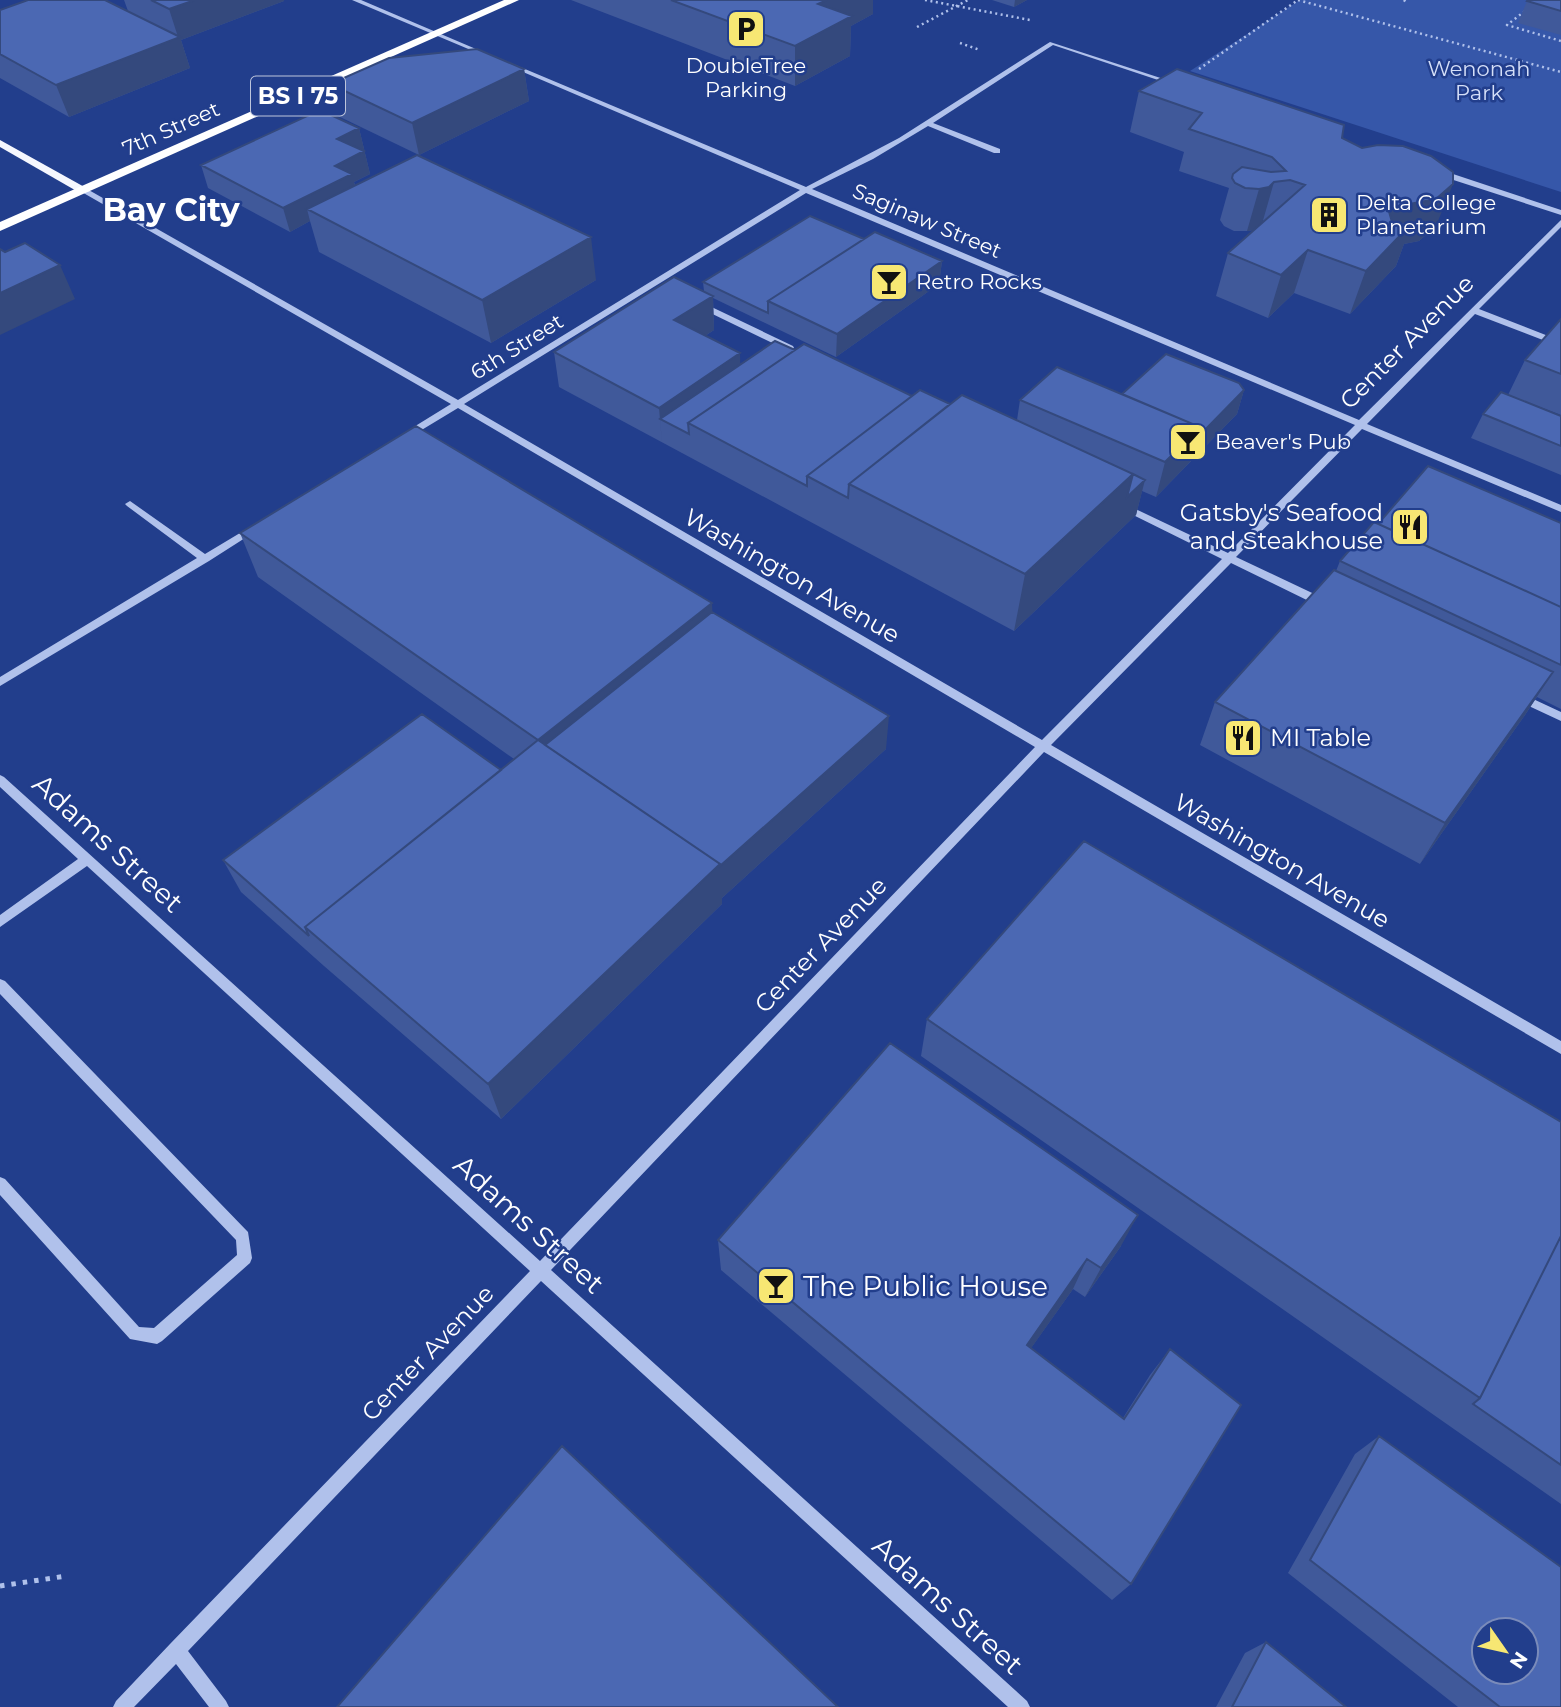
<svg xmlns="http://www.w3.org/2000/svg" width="1561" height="1707" viewBox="0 0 1561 1707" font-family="Montserrat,sans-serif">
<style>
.green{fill:#3657a9}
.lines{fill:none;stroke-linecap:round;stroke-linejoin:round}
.path-far1{stroke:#b0c1eb;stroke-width:2.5;stroke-dasharray:2 3.5;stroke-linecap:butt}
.path{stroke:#b0c1eb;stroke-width:5;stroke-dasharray:4.5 7;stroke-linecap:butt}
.minor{fill:#b0c1eb;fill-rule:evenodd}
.major{fill:#f5f7fe;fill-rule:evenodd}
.highway{fill:#fff;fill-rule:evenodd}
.wall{fill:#40599a}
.shaded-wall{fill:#34497d}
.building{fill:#4b68b3;stroke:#34497d;stroke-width:2;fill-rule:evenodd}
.labels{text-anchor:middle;stroke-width:5;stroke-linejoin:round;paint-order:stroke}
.far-poi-label{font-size:21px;fill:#fff;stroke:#223e8c;text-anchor:start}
.far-park-label{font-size:21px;fill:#d5dff8;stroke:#223e8c}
.far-street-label{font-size:21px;fill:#fff;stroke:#223e8c}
.shield{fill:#223e8c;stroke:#bdc5dc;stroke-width:2}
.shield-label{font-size:23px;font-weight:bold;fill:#fff}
.street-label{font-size:24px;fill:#fff;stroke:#223e8c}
.poi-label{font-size:24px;fill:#fff;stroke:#223e8c;text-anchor:end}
.near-street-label{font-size:28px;fill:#fff;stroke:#223e8c}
.near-poi-label{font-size:28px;fill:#fff;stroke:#223e8c;text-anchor:start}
.far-town-label{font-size:32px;font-weight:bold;fill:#fff;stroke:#223e8c}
</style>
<rect width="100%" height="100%" fill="#223e8c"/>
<path class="green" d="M1300 0H1561V192L1190 71Z"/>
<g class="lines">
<path class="path-far1" d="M925 0 1030 20
M1298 0 1561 72
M1404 0 1407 4
M1525 11 1507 25 1561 41
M917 27 968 0
M960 43 980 50
M1199 69 1298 0"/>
<path class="path" d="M0 1586 66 1576"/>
<path class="minor" d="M352 0H361L490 55 485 56Z
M1050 42 1179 84 1173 85 1053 45 933 123 1000 149V153H994L928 126 873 159 812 189 1359 420 1561 220V227L1479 309 1561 341V347L1475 314 1367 424 1561 505V512L1362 429 1236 557 1327 600 1328 603 1327 606H1319L1231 563 1051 745 1561 1041V1054L1044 752 551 1270 1027 1701 1030 1707H1008L541 1281 188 1651 226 1701 229 1707H209L176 1664 134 1707H113L116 1701 170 1644 530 1271 87 866 0 927V915L78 859 0 787V775L4 777 540 1261 1035 747 458 408 410 437H404V433L451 404 80 191 87 189 458 400 800 190 509 66V64H513L806 187 899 138ZM806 193 1355 425 1228 553 1125 504H1119V508L1222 559 1042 740 464 404Z
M1435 170H1441L1561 210V215L1435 174Z
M699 301 793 346 794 348 787 350 696 306 695 304Z
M130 501 205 554 250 527 254 526 259 529 209 561 0 686V677L197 558 127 506 125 504Z
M1520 693 1561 712V721L1516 700 1514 697Z
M0 979 5 981 248 1232 252 1258 250 1263 162 1341 157 1344 130 1339 0 1195V1177L5 1179 139 1327 154 1328 237 1255 236 1240 0 994Z"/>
<path class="major" d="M0 140 88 189 90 191 80 193 0 147Z"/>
<path class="highway" d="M504 0H519L0 231V222Z"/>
</g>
<path class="wall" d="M124 0H284V1L181 40 190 68 69 117 0 78V10L128 11Z
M571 0H873V14L851 26 850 56 795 86Z
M992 0H1027L1014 7Z
M1561 0V35L1518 23 1527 1Z
M524 69 529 101 419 155 338 116 330 84Z
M1139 91 1342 138 1436 226 1419 241 1404 244 1396 266 1350 314 1294 293 1268 318 1216 296 1228 253 1254 230 1247 231H1234L1224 226 1220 220 1229 188 1179 171 1184 152 1130 132Z
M359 128 370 174 354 182 355 185 596 280 491 343 319 252 310 221 290 232 208 188 201 165Z
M864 239 942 261 939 284 836 357 713 298 714 330 705 336 740 364 795 350 912 396 1017 420 1020 400 1122 394 1244 390 1237 414 1156 497 1142 491 1136 515 1014 631 559 387 554 352 704 291 703 282Z
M1561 319V415L1508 395 1525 360Z
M1483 414 1561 416V475L1471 438Z
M1561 523V709L1537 697 1525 715 1420 864 1200 745 1215 702 1336 571 1340 561Z
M240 533 712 612 886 749 722 898V904L501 1119 324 966 241 892 223 860 501 770 514 759 258 577Z
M927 1019 1561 1122V1504L921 1056Z
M718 1240 1121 1246 1085 1297 1073 1289 1031 1348 1123 1418 1150 1375 1170 1349 1131 1584 1112 1600 721 1270Z
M1379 1436 1561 1707H1458L1288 1573 1355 1454Z
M1266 1642 1346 1707H1216L1245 1653Z"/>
<path class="shaded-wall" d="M195 0H284V1L181 40 190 68 69 117 56 85 178 37 169 9Z
M827 0H873V14L851 26 850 56 795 86V46L818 4Z
M1015 0H1027L1014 7Z
M524 69 529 101 419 155 412 123Z
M359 128 370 174 354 182 358 197 307 209 310 221 290 232 283 208 335 166 337 139Z
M1274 182 1262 224 1257 230 1247 231 1259 189Z
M1453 184 1436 226 1419 241 1404 244 1396 266 1350 314 1388 208Z
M591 237 596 280 491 343 482 300Z
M1308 250 1294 293 1268 318 1281 275Z
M942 261 939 284 836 357 837 334Z
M60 265 75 299 0 335V293Z
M713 296 714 330 677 354 674 320Z
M740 353 741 388 660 419 662 443 659 408Z
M1244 390 1237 414 1190 462 1197 438Z
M1200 427 1190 462 1156 497 1165 462Z
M1133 474 1145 480 1136 515 1014 631 1025 574Z
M712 603 714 646 540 749 538 740Z
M1553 672 1525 715 1420 864 1445 823Z
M889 716 886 749 722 898V904L501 1119 488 1084 720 864Z
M1138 1215 1121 1246 1085 1297 1101 1268Z
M1087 1259 1073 1289 1015 1371 1027 1345Z"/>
<path class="building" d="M28 0H105L180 37 56 85 0 54V10Z
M151 0H195L169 9Z
M671 0H827L818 4 852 16 795 46Z
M1528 0H1561V11L1527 1Z
M477 49 524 69 412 123 330 84 389 58Z
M1177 69 1344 125 1342 138 1362 148 1378 145 1403 146 1431 156 1453 172V184L1436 199 1388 208 1392 222 1412 223 1366 271 1308 250 1281 275 1228 253 1305 185 1290 180 1274 182 1269 187 1259 189 1245 188 1235 183 1232 178 1233 174 1242 167 1271 172 1286 171 1272 157 1189 129 1202 113 1139 91Z
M320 110 359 128 337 139 364 151 335 166 352 174 283 208 201 165Z
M417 155 591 237 482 300 307 209Z
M810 216 864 239 768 301V313L703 282Z
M875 232 942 261 837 334 768 301Z
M25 243 60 265 0 293V249L5 252Z
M674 277 713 296 674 320 740 353 659 408 554 352Z
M1561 319V374L1525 360Z
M775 341 795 350 688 423 689 434 660 419Z
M804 344 912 396 807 476V486L688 423Z
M1166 354 1239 383 1244 390 1197 438 1200 427 1122 394Z
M1057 367 1200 427 1165 462 1020 400Z
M920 390 950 404 849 484 848 498 807 476Z
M1501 392 1561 416V446L1483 414Z
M962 395 1133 474 1025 574 849 484Z
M416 426 712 603 538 740 240 533Z
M1428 466 1561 523V607L1378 524Z
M1133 474 1145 480 1127 497Z
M1374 522 1561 607V665L1340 561Z
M1334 570 1553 672 1445 823 1215 702Z
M712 612 889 716 720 866V864L545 745Z
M422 714 501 770 305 927 309 936 223 860Z
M538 740 720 864 488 1084 305 927Z
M1084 841 1561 1122V1236L1480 1398 927 1019Z
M890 1043 1138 1215 1101 1268 1087 1259 1027 1345 1124 1419 1170 1349 1241 1405 1131 1584 718 1240Z
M1561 1236V1465L1473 1404 1480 1398Z
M1379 1436 1561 1567V1707H1500L1310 1560ZM1484 1630H1526V1672H1484Z
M562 1446 838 1707H337Z
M1266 1642 1346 1707H1232Z"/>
<defs>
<symbol id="parking-square" viewBox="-11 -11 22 22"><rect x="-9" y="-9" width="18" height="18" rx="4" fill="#f7e773" stroke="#223e8c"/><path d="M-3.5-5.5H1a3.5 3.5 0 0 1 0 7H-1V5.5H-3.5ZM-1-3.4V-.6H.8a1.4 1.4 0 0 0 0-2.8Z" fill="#111"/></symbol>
<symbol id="building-square" viewBox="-11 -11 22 22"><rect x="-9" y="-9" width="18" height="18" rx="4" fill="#f7e773" stroke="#223e8c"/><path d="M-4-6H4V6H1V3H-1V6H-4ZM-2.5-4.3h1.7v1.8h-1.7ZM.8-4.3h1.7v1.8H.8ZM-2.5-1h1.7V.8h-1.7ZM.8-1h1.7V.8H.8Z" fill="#111"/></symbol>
<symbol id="bar-square" viewBox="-11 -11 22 22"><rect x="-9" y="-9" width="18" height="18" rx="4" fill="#f7e773" stroke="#223e8c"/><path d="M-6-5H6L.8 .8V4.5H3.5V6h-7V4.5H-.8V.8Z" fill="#111"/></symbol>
<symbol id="restaurant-square" viewBox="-11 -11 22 22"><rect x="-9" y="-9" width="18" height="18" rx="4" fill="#f7e773" stroke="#223e8c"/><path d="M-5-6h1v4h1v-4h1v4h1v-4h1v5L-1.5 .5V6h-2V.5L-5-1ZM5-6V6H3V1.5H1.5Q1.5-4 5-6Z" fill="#111"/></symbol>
</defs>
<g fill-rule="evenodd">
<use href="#parking-square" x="724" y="7" width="44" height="44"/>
<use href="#building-square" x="1307" y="193" width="44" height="44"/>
<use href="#bar-square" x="867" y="260" width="44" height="44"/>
<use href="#bar-square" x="1166" y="420" width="44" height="44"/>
<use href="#restaurant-square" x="1388" y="505" width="44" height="44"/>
<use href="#restaurant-square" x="1221" y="716" width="44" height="44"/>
<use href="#bar-square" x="754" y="1264" width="44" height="44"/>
</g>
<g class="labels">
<g class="far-poi-label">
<text x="746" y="73" text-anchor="middle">DoubleTree<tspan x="746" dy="24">Parking</tspan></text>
<text x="1356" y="210">Delta College<tspan x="1356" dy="24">Planetarium</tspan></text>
<text x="916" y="289">Retro Rocks</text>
<text x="1215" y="449">Beaver's Pub</text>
</g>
<g class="far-park-label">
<text x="1479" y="76">Wenonah<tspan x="1479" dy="24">Park</tspan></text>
</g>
<g class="far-street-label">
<text transform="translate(171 129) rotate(-24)" y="7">7th Street</text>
<text transform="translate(927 221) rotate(23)" y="7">Saginaw Street</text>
<text transform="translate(517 347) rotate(-32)" y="7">6th Street</text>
</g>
<rect class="shield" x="251" y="76.5" width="94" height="39" rx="5"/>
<g class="shield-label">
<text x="298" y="104">BS I 75</text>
</g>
<g class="street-label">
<text transform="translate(1407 342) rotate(-45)" y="8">Center Avenue</text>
<text transform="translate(792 576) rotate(30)" y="8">Washington Avenue</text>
<text transform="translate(1282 861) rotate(30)" y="8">Washington Avenue</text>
<text transform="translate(821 945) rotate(-46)" y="8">Center Avenue</text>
<text transform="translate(428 1353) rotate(-46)" y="8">Center Avenue</text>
</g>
<g class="poi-label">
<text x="1383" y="521">Gatsby's Seafood<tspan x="1383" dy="28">and Steakhouse</tspan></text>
<text x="1270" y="746" text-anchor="start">MI Table</text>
</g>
<g class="near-street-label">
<text transform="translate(108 843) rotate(42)" y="10">Adams Street</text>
<text transform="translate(529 1224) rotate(42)" y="10">Adams Street</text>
<text transform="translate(948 1605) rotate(42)" y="10">Adams Street</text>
</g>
<g class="near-poi-label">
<text x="803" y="1296">The Public House</text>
</g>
<g class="far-town-label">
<text x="171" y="221">Bay City</text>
</g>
</g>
<g transform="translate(1505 1651) rotate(124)"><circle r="33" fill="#223e8c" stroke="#7a8bba" stroke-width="2"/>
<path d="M0-5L12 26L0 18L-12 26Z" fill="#f7e773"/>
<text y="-10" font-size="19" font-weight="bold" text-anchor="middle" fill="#ffffff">N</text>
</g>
</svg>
